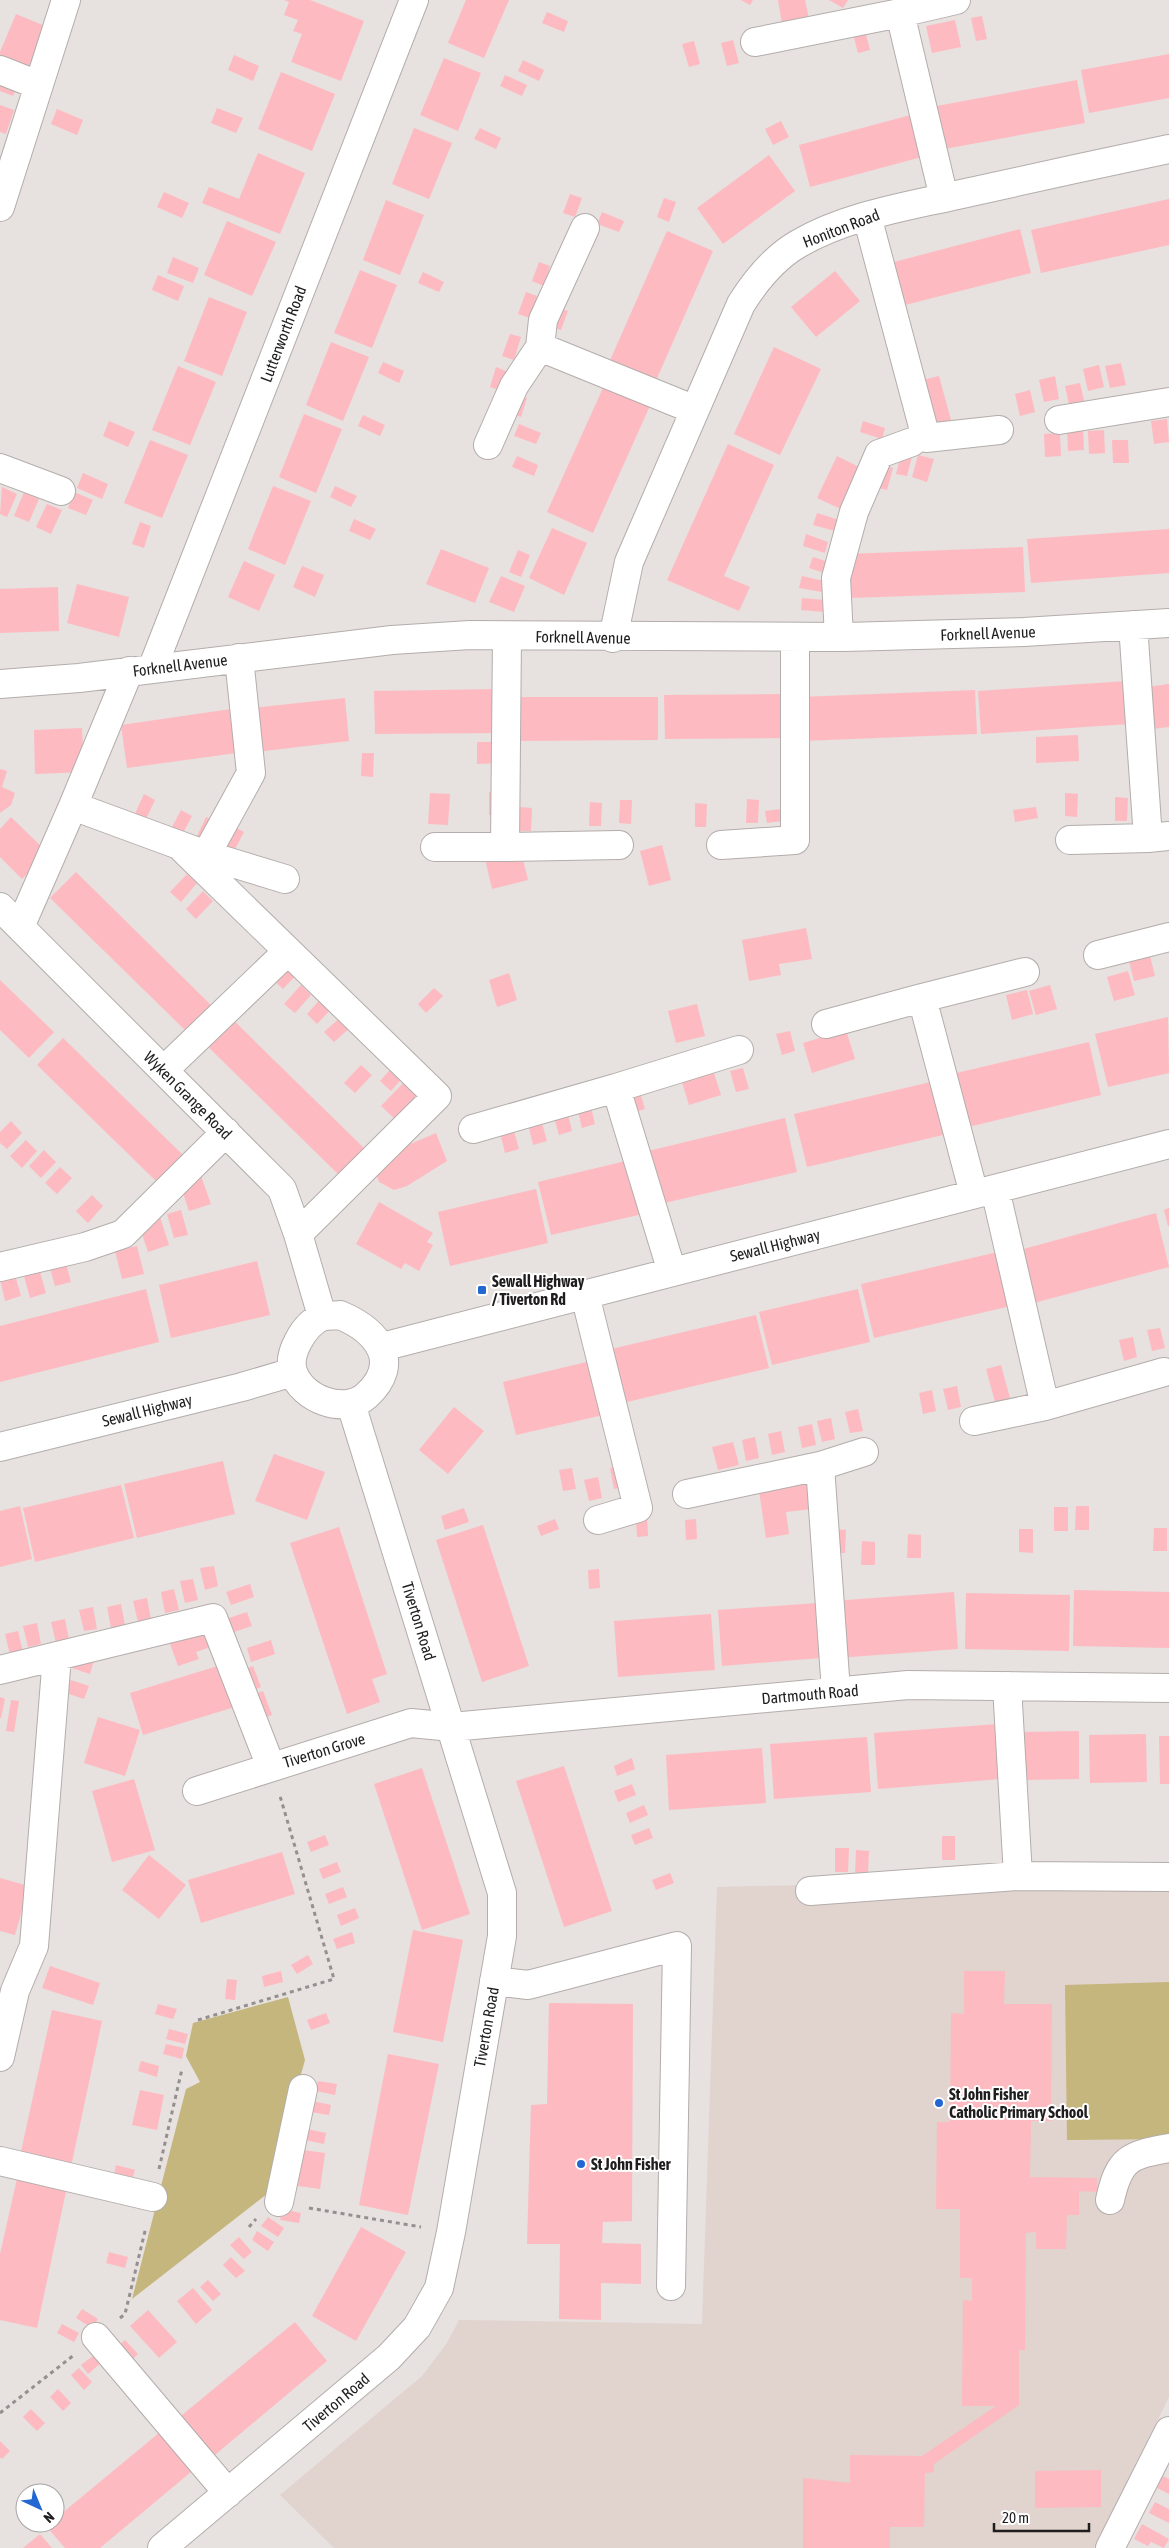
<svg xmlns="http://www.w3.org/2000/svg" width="1169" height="2548" viewBox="0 0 1169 2548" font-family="'Asap Condensed',sans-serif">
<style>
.built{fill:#e1d3ce}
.green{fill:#c4b67c}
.building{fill:#febac1}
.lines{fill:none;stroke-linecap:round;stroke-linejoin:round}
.minor-casing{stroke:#b3adab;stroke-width:30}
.path{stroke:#94908f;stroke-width:3;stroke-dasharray:4 4;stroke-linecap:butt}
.minor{stroke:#fff;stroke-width:28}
.poi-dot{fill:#2367d3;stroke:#fff;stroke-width:2}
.labels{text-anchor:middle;stroke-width:4;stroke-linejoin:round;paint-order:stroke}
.street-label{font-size:16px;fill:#1f1d1d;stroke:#fff}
.poi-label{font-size:16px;font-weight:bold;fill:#1f1d1d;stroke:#fff;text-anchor:start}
</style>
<rect width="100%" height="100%" fill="#e7e1df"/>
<path class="built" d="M1169 1876V2397L1094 2548H334L280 2495 422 2376 447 2343 459 2320 702 2324 717 1887Z"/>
<path class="green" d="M1169 1982V2139L1067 2140 1065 1985Z
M288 1997 305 2060 267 2194 132 2299 186 2089 200 2082 186 2056 193 2023Z"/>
<path class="building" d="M284 0H310L364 21 341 81 291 62 302 34 293 31 298 20 284 15 289 2Z
M466 0H509L484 58 448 43Z
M741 0H753L750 5Z
M778 0H805L809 19 782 24Z
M829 0H848L843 8Z
M547 12 568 21 564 32 542 23Z
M16 14 45 26 25 76 0 65V52Z
M982 16 987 39 976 41 971 18Z
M955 20 961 47 932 53 926 26Z
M864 27 870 50 858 53 852 30Z
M733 40 739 63 727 66 721 43Z
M694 41 700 64 689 67 682 44Z
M1169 54V98L1089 113 1081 70Z
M234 55 259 66 253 81 228 70Z
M444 58 481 73 458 131 420 115Z
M523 60 544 70 539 81 518 71Z
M281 72 335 94 312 151 258 129Z
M0 73 19 81 13 96 0 91Z
M505 75 527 85 522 96 500 86Z
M1077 80 1085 123 939 150 931 107Z
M0 105 14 110 6 134 0 132Z
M217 108 243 118 236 133 211 123Z
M57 109 83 120 77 135 51 124Z
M918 113 929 155 810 187 799 145Z
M781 121 789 137 773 145 765 129Z
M414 128 452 143 429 199 392 184Z
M480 128 501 138 496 149 474 139Z
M258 153 305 173 280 234 202 203 209 187 239 199Z
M769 155 795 191 723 244 697 208Z
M164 192 189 203 182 218 157 207Z
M570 194 582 198 575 217 563 213Z
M664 198 676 202 669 222 657 217Z
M1169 199V245L1041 273 1031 230Z
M386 200 424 215 400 275 363 260Z
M602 212 624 221 619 232 597 224Z
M227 221 276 242 252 296 204 275Z
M1020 229 1031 273 901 306 890 263Z
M667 231 713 251 654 385 608 365Z
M173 257 199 268 193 283 167 273Z
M539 262 550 266 544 286 532 281Z
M360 270 397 285 372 348 334 333Z
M835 271 860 301 816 337 791 307Z
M423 272 444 282 439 292 418 283Z
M158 275 184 286 178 301 152 290Z
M526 292 537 296 530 318 518 314Z
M209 297 247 312 222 376 184 361Z
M556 307 568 311 561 330 549 326Z
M510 334 521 337 514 360 502 356Z
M331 342 369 357 343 421 306 405Z
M774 347 821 369 780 455 734 434Z
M383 362 404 371 399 383 378 373Z
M1121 363 1126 385 1110 388 1105 366Z
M1099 365 1104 387 1088 391 1083 369Z
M178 366 216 382 190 445 152 430Z
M496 367 508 372 501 391 490 387Z
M939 376 951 420 931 425 919 381Z
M1055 376 1059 399 1044 402 1039 380Z
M607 379 653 399 593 533 547 512Z
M1080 383 1085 405 1070 409 1065 386Z
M1030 390 1035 412 1020 416 1015 394Z
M515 394 527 398 521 417 508 413Z
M304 414 342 429 316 493 279 477Z
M363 415 385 425 380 436 358 426Z
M1167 419 1169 442 1154 444 1151 421Z
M109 421 135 432 128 447 103 436Z
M863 421 885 428 882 439 860 432Z
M519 424 541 433 536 444 514 436Z
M1083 427 1084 450 1068 451 1067 428Z
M1104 430 1105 453 1089 454 1088 431Z
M1060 433 1061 456 1045 457 1044 434Z
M150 440 188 455 162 518 124 503Z
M1112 440H1128L1129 463H1113Z
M728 444 774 465 724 576 750 587 739 611 667 580Z
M902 451 913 453 907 476 896 474Z
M918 455 934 459 927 482 912 477Z
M517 456 538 465 534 476 512 467Z
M837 456 863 469 843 510 817 498Z
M878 464 893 468 887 490 871 486Z
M83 473 108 484 102 499 77 488Z
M273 486 311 501 285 565 248 549Z
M335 486 357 496 351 507 330 497Z
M2 487 17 494 7 517 0 514Z
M24 492 39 499 29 522 14 516Z
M74 492 93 500 86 515 68 508Z
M47 504 62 510 51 534 36 527Z
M817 513 839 520 835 531 813 525Z
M354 519 376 529 370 540 349 531Z
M140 522 151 526 144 548 132 544Z
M552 528 587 543 564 595 529 578Z
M1169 529V573L1031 583 1027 539Z
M806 534 828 542 825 553 803 546Z
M1023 547 1025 592 850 598 848 554Z
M441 549 489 568 475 603 426 584Z
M518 550 530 555 521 577 509 572Z
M813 557 835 564 831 575 809 568Z
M244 561 275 575 259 611 228 597Z
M302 566 324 575 315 597 293 587Z
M501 576 525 586 514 612 489 602Z
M802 576 824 581 822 592 799 588Z
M77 584 129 597 119 637 67 623Z
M58 587 59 631 0 633V589Z
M802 598 825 600 824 612 801 610Z
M1127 681 1129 724 981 734 978 691Z
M1169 684V727L1144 730 1139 688Z
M499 689V733L375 734 374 691Z
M975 690 977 734 802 741 800 697Z
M788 694 789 738 665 739 664 695Z
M509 697H658V740L509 741Z
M345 698 349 741 256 752 252 708Z
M238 708 244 752 127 768 121 725Z
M82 728 84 772 35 774 34 730Z
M1078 735 1079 761 1036 763V737Z
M477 742H503V763L477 764Z
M362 753H374L373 777 361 776Z
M0 769 7 771 2 787 15 793 11 805 0 813Z
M489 792H501L500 815H489Z
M430 793 450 794 448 825 428 824Z
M1065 793 1078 794 1077 817 1065 816Z
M144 794 155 800 145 821 134 816Z
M1115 797 1128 798 1127 821H1115Z
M747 799 759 800 758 823H746Z
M620 800H632L631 824 619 823Z
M590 802 602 803 601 826H589Z
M695 803 707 804 706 827H695Z
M520 807 532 808 531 831H520Z
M1036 807 1038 818 1015 822 1013 810Z
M789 808 791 820 767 823 765 811Z
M181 810 192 816 181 837 170 831Z
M11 817 48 853 22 879 0 857V829Z
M206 817 217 822 206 843 196 838Z
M233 826 244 832 233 853 222 847Z
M662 845 671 880 649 886 640 851Z
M521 851 528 880 492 889 485 859Z
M76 872 215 1009 189 1034 50 898Z
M187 874 197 883 181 902 170 892Z
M203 891 213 901 196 919 186 909Z
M806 928 812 959 779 964 781 975 749 981 742 940Z
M1149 952 1155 976 1134 981 1128 957Z
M289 961 300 971 283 989 272 979Z
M1128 971 1135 995 1114 1001 1107 977Z
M509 973 517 1000 497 1007 489 980Z
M0 980 54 1032 29 1058 0 1030Z
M301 985 311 995 295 1013 284 1004Z
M1050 985 1057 1009 1036 1015 1029 991Z
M434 988 443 996 426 1013 418 1004Z
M1027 990 1033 1014 1012 1020 1006 995Z
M323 996 334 1006 317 1024 307 1014Z
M697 1004 705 1036 676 1043 668 1011Z
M226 1013 365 1149 339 1175 200 1039Z
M343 1015 352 1026 334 1042 324 1032Z
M1168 1017 1169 1073 1108 1087 1095 1034Z
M846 1030 855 1059 812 1073 803 1043Z
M790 1031 795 1051 782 1055 776 1034Z
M63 1038 185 1157 159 1184 37 1065Z
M1089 1042 1101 1095 960 1129 948 1075Z
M396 1063 407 1073 391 1091 380 1081Z
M361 1065 372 1075 355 1093 344 1083Z
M743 1068 749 1089 736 1092 730 1071Z
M713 1070 721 1095 689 1105 681 1079Z
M408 1078 423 1092 396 1120 381 1106Z
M935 1081 947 1134 807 1167 794 1114Z
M639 1089 645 1109 632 1113 626 1092Z
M590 1103 595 1124 582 1128 577 1107Z
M567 1111 572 1131 559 1135 553 1114Z
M785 1118 797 1172 656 1205 644 1152Z
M541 1120 547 1141 533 1145 528 1124Z
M11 1121 22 1133 7 1149 0 1143V1132Z
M513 1128 519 1149 505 1153 500 1132Z
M436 1133 447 1161 407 1186 394 1190 379 1182 376 1173 401 1148Z
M26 1140 37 1151 22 1168 10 1156Z
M44 1150 56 1162 41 1178 29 1166Z
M634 1159 647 1213 551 1235 538 1182Z
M60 1167 72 1178 57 1194 45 1183Z
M201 1176 211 1204 189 1211 180 1184Z
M536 1189 548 1243 450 1266 438 1212Z
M92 1195 103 1206 88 1223 76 1211Z
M379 1202 433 1233 427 1242 433 1245 419 1271 405 1263 401 1269 356 1244Z
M1169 1208V1226H1168L1164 1210Z
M181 1210 188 1235 174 1238 167 1214Z
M1156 1213 1169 1267 1030 1304 1016 1251Z
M160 1217 169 1245 148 1252 139 1225Z
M137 1246 144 1274 122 1279 115 1251Z
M1002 1251 1015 1305 874 1338 861 1284Z
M65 1260 71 1282 55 1286 49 1265Z
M257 1261 270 1315 171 1338 159 1285Z
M40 1272 46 1293 30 1298 24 1276Z
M15 1275 21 1296 5 1301 0 1279Z
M146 1289 159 1342 0 1382V1326Z
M858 1289 870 1342 772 1365 759 1312Z
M756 1315 769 1368 623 1403 611 1349Z
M1160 1328 1165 1348 1152 1351 1147 1330Z
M1133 1337 1137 1357 1124 1361 1119 1340Z
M599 1359 612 1413 516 1435 503 1382Z
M1001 1365 1010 1398 995 1402 986 1369Z
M957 1386 961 1407 948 1410 943 1389Z
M932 1390 936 1411 923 1414 919 1393Z
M454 1407 484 1431 448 1474 419 1450Z
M858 1409 863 1431 850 1433 845 1412Z
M831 1418 835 1439 822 1442 817 1421Z
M812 1424 816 1445 802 1448 798 1427Z
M781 1431 785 1452 772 1455 768 1434Z
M755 1437 759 1458 746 1461 742 1440Z
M733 1442 739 1465 718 1470 712 1447Z
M274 1454 325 1472 307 1520 255 1501Z
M223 1461 235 1514 137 1538 124 1484Z
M623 1465 628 1486 614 1489 610 1468Z
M572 1468 576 1489 563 1491 559 1470Z
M598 1477 602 1498 589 1501 584 1480Z
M808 1477 812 1509 786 1512 789 1534 766 1538 758 1484Z
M121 1485 134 1538 35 1562 23 1508Z
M20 1506 32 1559 0 1567V1511Z
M1076 1506H1089V1530H1075Z
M1054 1507H1068V1531H1054Z
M464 1508 469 1522 445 1530 441 1516Z
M647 1517 648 1536 637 1537 636 1518Z
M555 1519 559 1529 541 1536 537 1526Z
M696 1519 697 1539 686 1540 685 1520Z
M483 1525 529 1666 482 1682 436 1540Z
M339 1527 387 1674 372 1679 380 1702 347 1714 290 1543Z
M1154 1528H1167V1551H1153Z
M832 1529 846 1530 845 1553H832Z
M1019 1529H1033V1553L1019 1552Z
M908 1534 921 1535V1558H907Z
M862 1541 875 1542V1565H861Z
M214 1566 218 1586 205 1590 200 1568Z
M599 1569 600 1588 589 1589 588 1570Z
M193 1579 198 1600 185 1603 180 1581Z
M250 1584 254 1597 231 1605 226 1592Z
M174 1589 179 1610 165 1613 161 1592Z
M1074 1590 1169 1592V1648L1073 1646Z
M954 1592 958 1649 837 1658 833 1601Z
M966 1593 1070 1595 1069 1651 965 1649Z
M147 1598 151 1619 138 1622 133 1601Z
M817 1603 821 1658 722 1666 718 1610Z
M121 1604 125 1625 111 1628 107 1607Z
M93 1607 97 1629 84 1631 79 1610Z
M247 1612 252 1626 228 1634 223 1620Z
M711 1614 715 1670 618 1677 614 1621Z
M65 1619 69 1640 56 1643 51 1622Z
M37 1623 41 1644 28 1647 23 1626Z
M212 1626 219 1644 196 1652 199 1659 178 1666 169 1641Z
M18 1631 23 1652 10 1655 5 1634Z
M271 1640 275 1654 251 1662 247 1648Z
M76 1654 94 1660 90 1674 72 1668Z
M224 1664 238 1706 143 1735 130 1693Z
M253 1666 261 1687 247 1693 239 1671Z
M71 1680 89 1686 84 1699 66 1693Z
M263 1691 272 1715 258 1720 249 1696Z
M0 1697 5 1699 1 1718H0Z
M11 1700 19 1701 14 1732 6 1731Z
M98 1717 140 1730 125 1776 84 1763Z
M998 1724 1001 1779 878 1789 874 1733Z
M1079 1731V1779L1023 1780V1732Z
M1146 1734 1147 1782 1090 1783 1089 1735Z
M1159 1736H1169V1784H1160Z
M867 1737 871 1792 774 1799 770 1744Z
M762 1748 766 1803 669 1810 666 1755Z
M632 1758 635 1769 617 1776 614 1766Z
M564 1766 612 1911 564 1927 516 1781Z
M422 1768 470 1914 422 1930 374 1784Z
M134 1779 155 1850 112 1862 92 1791Z
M632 1784 636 1795 618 1802 614 1791Z
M644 1805 648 1815 630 1823 626 1813Z
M649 1828 653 1838 635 1845 631 1835Z
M325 1835 329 1845 311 1852 307 1842Z
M942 1836H955V1860H942Z
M835 1848H849L848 1872H835Z
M856 1850 869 1851 868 1874H855Z
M282 1852 295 1894 201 1923 188 1880Z
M149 1855 186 1885 159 1919 122 1890Z
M337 1862 341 1872 323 1879 319 1869Z
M670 1873 674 1883 656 1890 652 1880Z
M0 1878 29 1886 15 1935 0 1931Z
M343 1887 347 1897 329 1904 325 1894Z
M355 1908 359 1918 341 1926 337 1915Z
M413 1930 463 1940 443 2042 393 2032Z
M352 1932 355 1943 337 1949 333 1939Z
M308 1955 313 1964 297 1974 291 1965Z
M50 1966 100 1983 93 2005 42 1988Z
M281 1971 283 1982 264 1987 262 1976Z
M964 1971H1005L1004 2004H1052L1051 2121H1031L1030 2177 1097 2178V2192L1079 2191V2215H1067L1066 2249H1036V2232L1026 2233 1025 2350H1019V2405L934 2464V2472L925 2473 924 2527H890V2548H803V2478L850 2483V2455L922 2456 996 2406H962L963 2300 972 2301V2278H960V2209H936L937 2122H950L951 2013 964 2014Z
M227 1979 237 1980 235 2000 225 1999Z
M549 2003 633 2004 632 2221 603 2222 602 2243 641 2244V2284L601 2283V2320L559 2319 560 2244H527L531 2105 547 2104Z
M158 2004 177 2009 173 2019 155 2014Z
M52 2010 102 2021 71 2167 20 2156Z
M326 2013 330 2023 311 2030 307 2020Z
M169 2029 188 2034 185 2044 166 2039Z
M166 2044 184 2048 182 2059 163 2054Z
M388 2054 439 2064 408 2215 359 2205Z
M141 2061 159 2066 157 2077 138 2071Z
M318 2081 337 2084 335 2095 316 2091Z
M140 2090 164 2095 157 2130 132 2125Z
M312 2101 331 2105 329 2115 310 2112Z
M307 2129 326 2133 324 2144 305 2140Z
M303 2150 325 2153 320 2189 298 2186Z
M116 2165 135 2170 132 2180 114 2175Z
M19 2170 68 2182 37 2328 0 2320V2254Z
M282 2209 301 2213 299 2223 280 2220Z
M268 2217 284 2228 278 2237 261 2226Z
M361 2227 406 2252 356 2341 312 2316Z
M257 2231 274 2242 268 2251 252 2240Z
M239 2237 252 2252 244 2259 230 2245Z
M109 2252 128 2257 125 2268 106 2263Z
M231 2257 245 2271 236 2278 223 2265Z
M208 2280 221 2294 213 2301 200 2287Z
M193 2288 212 2310 196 2324 177 2301Z
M82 2309 98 2319 92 2328 76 2318Z
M148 2310 177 2342 159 2358 130 2326Z
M295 2322 327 2361 209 2460 176 2420Z
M62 2324 79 2333 74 2342 57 2333Z
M125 2340 138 2354 130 2362 117 2347Z
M97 2353 103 2361 88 2374 81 2365Z
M79 2368 92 2382 84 2390 71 2375Z
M58 2389 71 2403 63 2411 50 2397Z
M31 2409 45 2423 37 2431 23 2417Z
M165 2428 197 2467 100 2548H65L46 2526 55 2523V2519Z
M0 2441 10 2451 2 2459 0 2457Z
M1101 2470V2507L1035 2508V2471Z
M1163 2476 1169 2479V2494L1157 2488Z
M1155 2502 1169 2509V2523L1149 2513Z
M1142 2524 1169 2539 1164 2548 1151 2542 1148 2546 1134 2539Z
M40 2534 52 2548H23Z"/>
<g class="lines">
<defs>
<path id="minor" d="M900 13 956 0
M755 42 900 13 944 198
M0 70 38 85
M0 207 66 0
M867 216 926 438 999 430
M540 347 543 320 585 228
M1059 420 1169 402
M488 445 514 386 540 347 695 410
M0 468 61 491
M1133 625 1148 838 1169 836
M507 636 505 847 619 845
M839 637 836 578 854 512 879 454 912 442
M613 638 629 562 741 304C756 280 774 258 798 244 846 216 904 207 957 195 1028 179 1098 164 1169 149
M239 658 251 773 206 855 285 879
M152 669 414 0
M129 671 73 806 198 852
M0 684 79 678 392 640 470 635 845 637 1024 632 1169 623
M1070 840 1148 838
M721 845 795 840V637
M435 847H505
M0 907 282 1189 298 1234 322 1316
M20 927 73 806
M288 951 437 1096 298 1234
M1098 955 1169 937
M922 998 1025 972
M826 1024 922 998 974 1194
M164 1070 288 951 180 846
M616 1088 739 1050
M473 1129 616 1088 672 1272
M0 1267 85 1247 123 1234 226 1132
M585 1295 638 1508 598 1520
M340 1315C376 1330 404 1362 366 1396 344 1415 302 1399 293 1372 287 1354 304 1325 321 1317 326 1315 334 1316 340 1315Z
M382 1347 1169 1144
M1045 1406 1164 1372
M974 1421 1045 1406 995 1189
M0 1447 242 1387 293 1372
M687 1494 820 1466
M0 1670 213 1618 271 1767
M1007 1686 1018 1876 1169 1877
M836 1691 820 1466 864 1452
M197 1791 411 1723 452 1727 908 1685 1169 1688
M810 1891 1018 1876
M494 1981 528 1985 677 1946 671 2286
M0 2057 15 1991 34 1946 57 1656
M0 2161 153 2197
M1110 2200C1119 2158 1130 2155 1169 2148
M279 2202 303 2089
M96 2337 228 2493
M162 2548 389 2357 417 2327 439 2288 451 2232 502 1936V1893L351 1404
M1110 2548 1169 2431"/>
</defs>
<use href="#minor" class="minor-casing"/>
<path class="path" d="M198 2020 334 1979 280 1796
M159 2169 182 2069
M309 2208 421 2227
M249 2227 256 2219
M120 2318 125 2314 146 2227
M0 2413 74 2355"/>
<use href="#minor" class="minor"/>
</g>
<g class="poi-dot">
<rect x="477" y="1285" width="10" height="10" rx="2.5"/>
<circle cx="939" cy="2103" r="5"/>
<circle cx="581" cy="2164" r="5"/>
</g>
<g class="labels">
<g class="street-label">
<text transform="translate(841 228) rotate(-21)" y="6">Honiton Road</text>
<text transform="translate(283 334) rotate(-69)" y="6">Lutterworth Road</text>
<text transform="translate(988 633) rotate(-2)" y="6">Forknell Avenue</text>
<text transform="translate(583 637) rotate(1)" y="6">Forknell Avenue</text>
<text transform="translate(180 665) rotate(-7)" y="6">Forknell Avenue</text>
<text transform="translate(188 1095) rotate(45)" y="6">Wyken Grange Road</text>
<text transform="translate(775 1245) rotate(-14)" y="6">Sewall Highway</text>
<text transform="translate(147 1410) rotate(-14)" y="6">Sewall Highway</text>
<text transform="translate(419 1621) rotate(73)" y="6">Tiverton Road</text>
<text transform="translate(810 1694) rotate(-5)" y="6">Dartmouth Road</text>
<text transform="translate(324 1750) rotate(-17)" y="6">Tiverton Grove</text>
<text transform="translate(486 2027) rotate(-80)" y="6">Tiverton Road</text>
<text transform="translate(336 2402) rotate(-40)" y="6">Tiverton Road</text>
</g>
<g class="poi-label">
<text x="492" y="1287">Sewall Highway<tspan x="492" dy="18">/ Tiverton Rd</tspan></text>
<text x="949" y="2100">St John Fisher<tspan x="949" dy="18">Catholic Primary School</tspan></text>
<text x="591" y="2170">St John Fisher</text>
</g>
</g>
<g transform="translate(40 2508) rotate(136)"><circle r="24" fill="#ffffff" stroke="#a5a5a5"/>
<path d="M0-4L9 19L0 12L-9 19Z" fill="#2367d3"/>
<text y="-8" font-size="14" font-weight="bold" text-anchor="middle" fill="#1f1d1d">N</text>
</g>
<path d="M994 2523v8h95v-8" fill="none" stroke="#1f1d1d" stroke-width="2.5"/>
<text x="1002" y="2523" font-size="15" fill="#1f1d1d" stroke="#ffffff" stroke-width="4" paint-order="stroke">20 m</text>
</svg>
